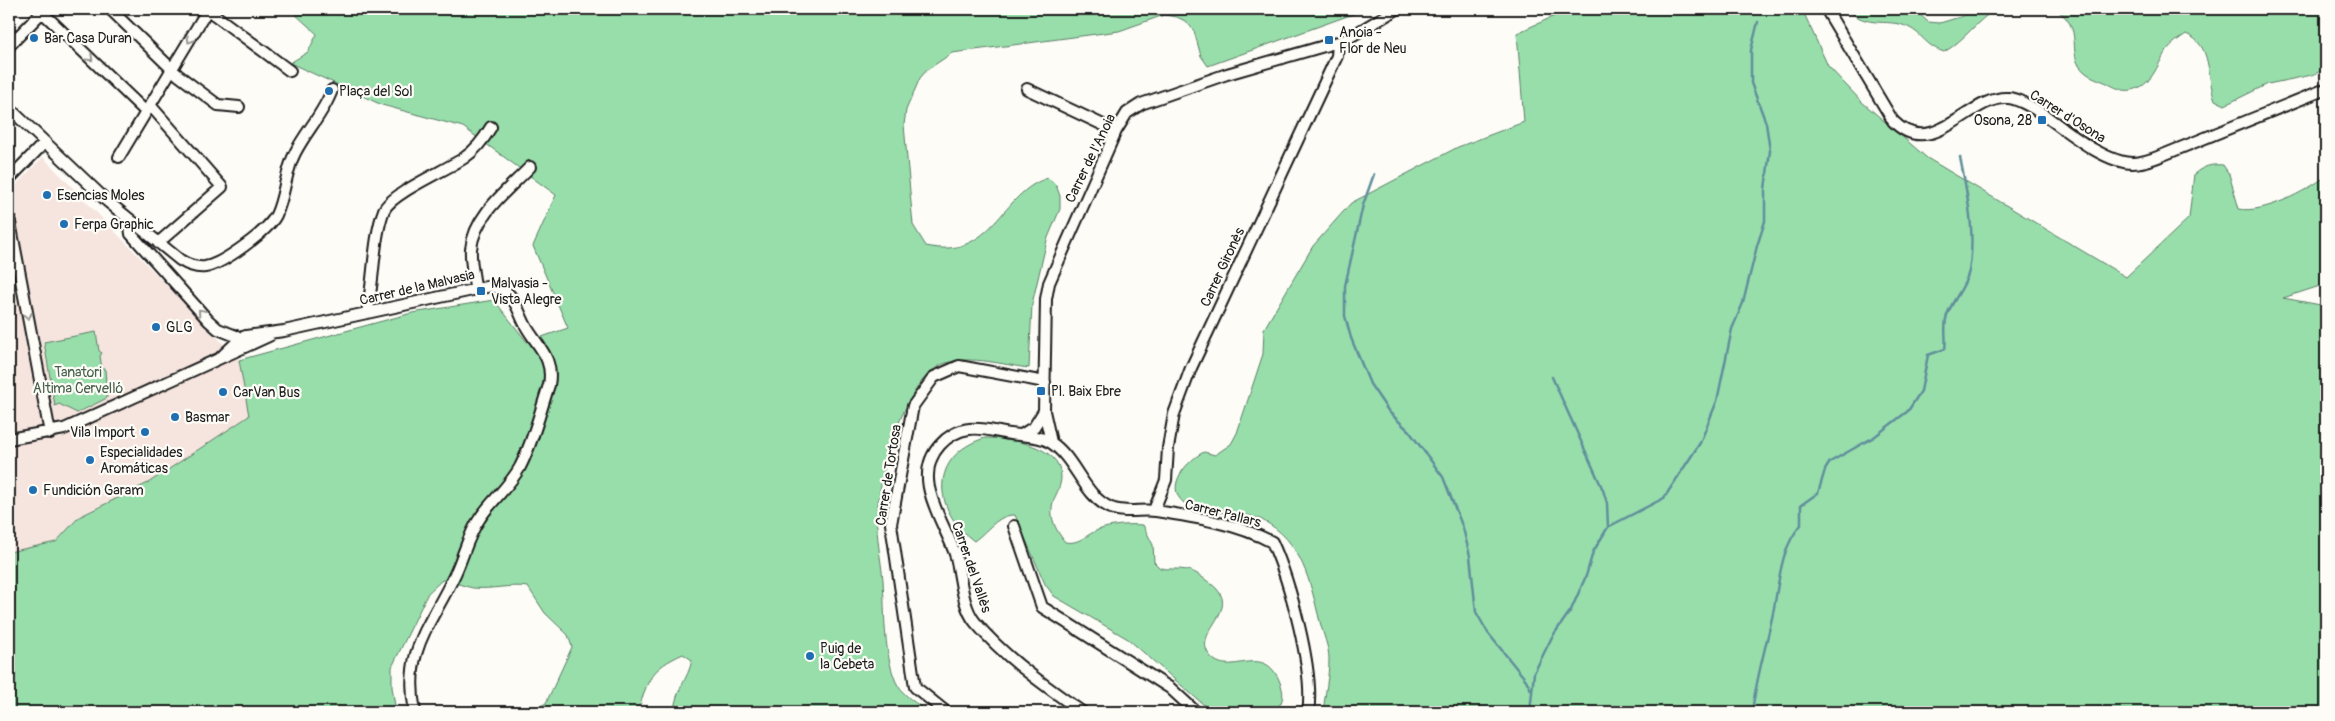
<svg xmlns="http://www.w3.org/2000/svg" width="2335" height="721" viewBox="0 0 2335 721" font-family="Pangolin,sans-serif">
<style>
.built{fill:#f6e4de}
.green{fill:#98deab;stroke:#5a7d64}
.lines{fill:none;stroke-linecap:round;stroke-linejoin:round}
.stream{stroke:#618f9b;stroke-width:2.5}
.minor-casing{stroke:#1c1c1c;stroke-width:14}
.minor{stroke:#fdfcf7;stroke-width:10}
.oneway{stroke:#989794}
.poi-dot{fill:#1f6fb2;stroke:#fdfcf7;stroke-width:2}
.labels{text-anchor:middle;stroke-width:4.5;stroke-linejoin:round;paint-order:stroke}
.poi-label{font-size:14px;fill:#1c1c1c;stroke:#fdfcf7;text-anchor:start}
.street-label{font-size:14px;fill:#1c1c1c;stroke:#fdfcf7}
.park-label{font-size:14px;fill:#47604e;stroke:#fdfcf7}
</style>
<rect width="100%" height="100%" fill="#fdfcf7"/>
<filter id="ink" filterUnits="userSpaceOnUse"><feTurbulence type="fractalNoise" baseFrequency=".02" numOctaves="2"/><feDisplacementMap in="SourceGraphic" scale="10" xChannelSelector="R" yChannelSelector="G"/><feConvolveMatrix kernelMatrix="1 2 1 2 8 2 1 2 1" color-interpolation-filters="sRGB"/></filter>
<g filter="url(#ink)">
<path class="built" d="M43 157 239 360 249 416 148 483 79 517 56 542 9 552V192Z"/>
<path class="green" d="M298 9H363L382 15V9H1367L1208 66 1201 56 1194 31 1187 22 1177 17 1164 15 1119 31 952 53 927 70 920 78 906 110 904 125 913 225 926 246C994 261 1000 192 1048 178L1056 185 1060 196V209L1047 240 1032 304 1029 368C1004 365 971 355 946 363 904 376 879 476 877 516 876 537 881 559 883 580 885 613 883 651 896 682 902 695 917 704 929 712H674C675 690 688 680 692 660L683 654C650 669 648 679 638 712H511L537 708 546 703 572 647 568 635 545 613 528 587C509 584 492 590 473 588 462 586 453 581 442 580L428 593 392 667V687L396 712H9V552L56 542 79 517 148 483 249 416 239 360 412 313 494 300 527 342 568 328 533 246 556 195 463 127 382 105 290 63 308 52 317 34 295 14Z
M1570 9H1802L1828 66 1862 102 1927 158 2126 277 2189 218 2194 174C2204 166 2211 164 2223 165L2229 174 2239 209C2263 214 2307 191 2326 176V284L2283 298 2326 306V712H1323C1325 695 1329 676 1329 659 1329 647 1323 634 1320 622 1310 582 1302 540 1262 520 1239 509 1204 517 1184 503 1163 486 1189 459 1204 452L1215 455 1231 444 1237 433 1263 354 1264 329 1313 246 1351 203 1458 147 1524 122 1517 33Z
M1851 9H1914L1928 22 1940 23 1963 16 1973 9H1996C1977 20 1964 41 1944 52 1925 46 1923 34 1908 27 1888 18 1872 28 1851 13Z
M2054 9H2326V69L2312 75 2268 84 2225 105 2215 100C2206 75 2213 45 2186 34 2179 39 2171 44 2166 51 2157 65 2152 86 2132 90 2123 92 2114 87 2107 83 2100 80 2091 77 2086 73 2063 56 2088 27 2054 9Z
M96 332 99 351 102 353 100 356 102 369H105L107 398 77 413 59 404 55 406 44 342Z
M985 438C1009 438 1061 445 1061 477 1061 485 1057 493 1054 499 1048 516 1055 529 1065 542 1079 545 1087 534 1098 530 1111 525 1129 524 1143 525L1153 545 1154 562 1160 568C1169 570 1178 568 1187 570 1195 571 1203 578 1210 583 1247 610 1188 632 1211 657 1231 679 1265 639 1281 685 1285 698 1282 703 1274 712H1212L1128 639 1054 596 1045 584 1015 515C998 514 987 532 974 541 932 510 929 455 985 438Z"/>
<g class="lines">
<path class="stream" d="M1374 174 1363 205 1345 286V316L1351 338 1370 384 1389 412 1409 431 1443 477 1463 528 1470 556 1476 612 1488 633 1526 680 1531 690
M1608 527 1664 498 1700 443 1717 401 1732 329 1743 303 1757 246 1765 221V189L1770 151 1766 123 1751 83V50L1758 22
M1530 712 1534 673 1552 637 1571 610 1586 576 1593 552 1608 527 1607 503 1603 490 1552 377
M1752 712C1756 680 1765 650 1772 618 1779 587 1779 549 1801 525V505L1818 493 1825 470 1830 462 1874 437 1908 411 1921 391 1928 355 1945 349C1947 338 1943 328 1947 315 1953 299 1965 288 1969 271 1976 233 1967 194 1960 157"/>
<defs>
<path id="minor" d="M110 9 178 75 218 105 239 107
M1826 9 1893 121C1933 162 1970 95 2008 98 2020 99 2033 108 2043 114 2066 130 2104 163 2133 163 2143 163 2153 159 2163 155L2326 89
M208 10 290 71
M42 12 146 112
M9 46 45 9
M1027 89 1116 131
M150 105 222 187 158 243
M9 108 107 201 180 260C188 265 196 268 205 267 223 264 268 231 276 215 285 196 285 172 295 153 306 131 324 113 332 90
M119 157 208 9
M9 179 45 142
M9 217 50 433
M129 219 131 234 209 321 218 329 241 338
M475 288C474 275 470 262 471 249 474 215 508 190 530 167
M367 312C374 282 373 238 384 210 392 193 446 170 464 158 476 150 484 139 491 127
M221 357 241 338 246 336 284 331 491 286C516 290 516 309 527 328 539 348 554 359 549 385 540 412 533 442 520 467 509 487 492 500 480 518 468 535 464 555 455 574 431 626 403 648 415 712
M1023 434 1034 427 1044 411
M9 439 64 429 269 336
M1051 442 1044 411 1046 299 1049 283 1116 131 1127 113 1141 104 1227 74 1345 40 1397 9
M1154 510 1166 480 1168 448 1174 414 1191 368 1337 56 1338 43
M1014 526 1042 607 1170 688 1196 712
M946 712 915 687 891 524 913 406 934 377 959 366 1045 382
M1082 712C1044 685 1005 658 975 622 962 606 961 577 956 557 946 523 909 479 940 445 947 437 958 430 969 429 982 427 997 432 1010 434 1023 436 1039 435 1050 442 1076 458 1083 496 1111 508 1126 514 1141 509 1156 511 1195 517 1238 524 1272 542 1289 579 1315 672 1308 712"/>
</defs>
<use href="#minor" class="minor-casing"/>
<use href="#minor" class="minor"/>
</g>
<defs><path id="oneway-chevron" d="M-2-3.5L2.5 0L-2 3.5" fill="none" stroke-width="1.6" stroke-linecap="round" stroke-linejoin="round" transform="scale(1.25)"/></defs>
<g class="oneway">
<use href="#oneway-chevron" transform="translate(190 40) rotate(121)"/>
<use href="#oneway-chevron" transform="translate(90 58) rotate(44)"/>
<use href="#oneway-chevron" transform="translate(201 312) rotate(-131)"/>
<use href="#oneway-chevron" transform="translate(28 316) rotate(79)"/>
</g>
</g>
<g class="poi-dot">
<circle cx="34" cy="38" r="5"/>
<rect x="1324" y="35" width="10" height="10" rx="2.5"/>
<circle cx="329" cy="91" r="5"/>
<rect x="2037" y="115" width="10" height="10" rx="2.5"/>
<circle cx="47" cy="195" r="5"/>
<circle cx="64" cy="224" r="5"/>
<rect x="476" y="286" width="10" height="10" rx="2.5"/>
<circle cx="156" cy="327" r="5"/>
<rect x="1036" y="386" width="10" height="10" rx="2.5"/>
<circle cx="223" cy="392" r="5"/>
<circle cx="175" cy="417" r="5"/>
<circle cx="145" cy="432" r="5"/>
<circle cx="90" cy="460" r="5"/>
<circle cx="33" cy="490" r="5"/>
<circle cx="810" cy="656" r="5"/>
</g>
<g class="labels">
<g class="poi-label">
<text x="1339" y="37">Anoia -<tspan x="1339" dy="16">Flor de Neu</tspan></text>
<text x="44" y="43">Bar Casa Duran</text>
<text x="339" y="96">Plaça del Sol</text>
<text x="2032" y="125" text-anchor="end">Osona, 28</text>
<text x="57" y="200">Esencias Moles</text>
<text x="74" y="229">Ferpa Graphic</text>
<text x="491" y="288">Malvasia -<tspan x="491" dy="16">Vista Alegre</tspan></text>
<text x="166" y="332">GLG</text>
<text x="1051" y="396">Pl. Baix Ebre</text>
<text x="233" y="397">CarVan Bus</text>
<text x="185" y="422">Basmar</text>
<text x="135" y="437" text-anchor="end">Vila Import</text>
<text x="100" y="457">Especialidades<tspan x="100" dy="16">Aromáticas</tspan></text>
<text x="43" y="495">Fundición Garam</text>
<text x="820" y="653">Puig de<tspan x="820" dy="16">la Cebeta</tspan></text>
</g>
<g class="street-label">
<text transform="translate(2068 116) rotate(32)" y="5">Carrer d'Osona</text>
<text transform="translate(1090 158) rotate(-64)" y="5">Carrer de l'Anoia</text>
<text transform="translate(1222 267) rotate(-65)" y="5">Carrer Gironès</text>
<text transform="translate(417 287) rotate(-13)" y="5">Carrer de la Malvasia</text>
<text transform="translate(888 475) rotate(-81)" y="5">Carrer de Tortosa</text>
<text transform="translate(1223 513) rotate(14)" y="5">Carrer Pallars</text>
<text transform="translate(972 567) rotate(71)" y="5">Carrer del Vallès</text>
</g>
<g class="park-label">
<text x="78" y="377">Tanatori<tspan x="78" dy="16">Altima Cervelló</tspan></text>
</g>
</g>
<rect width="2335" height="721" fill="none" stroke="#fdfcf7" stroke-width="30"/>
<rect x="15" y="15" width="2305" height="691" fill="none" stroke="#1c1c1c" stroke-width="2" filter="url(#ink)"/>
</svg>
